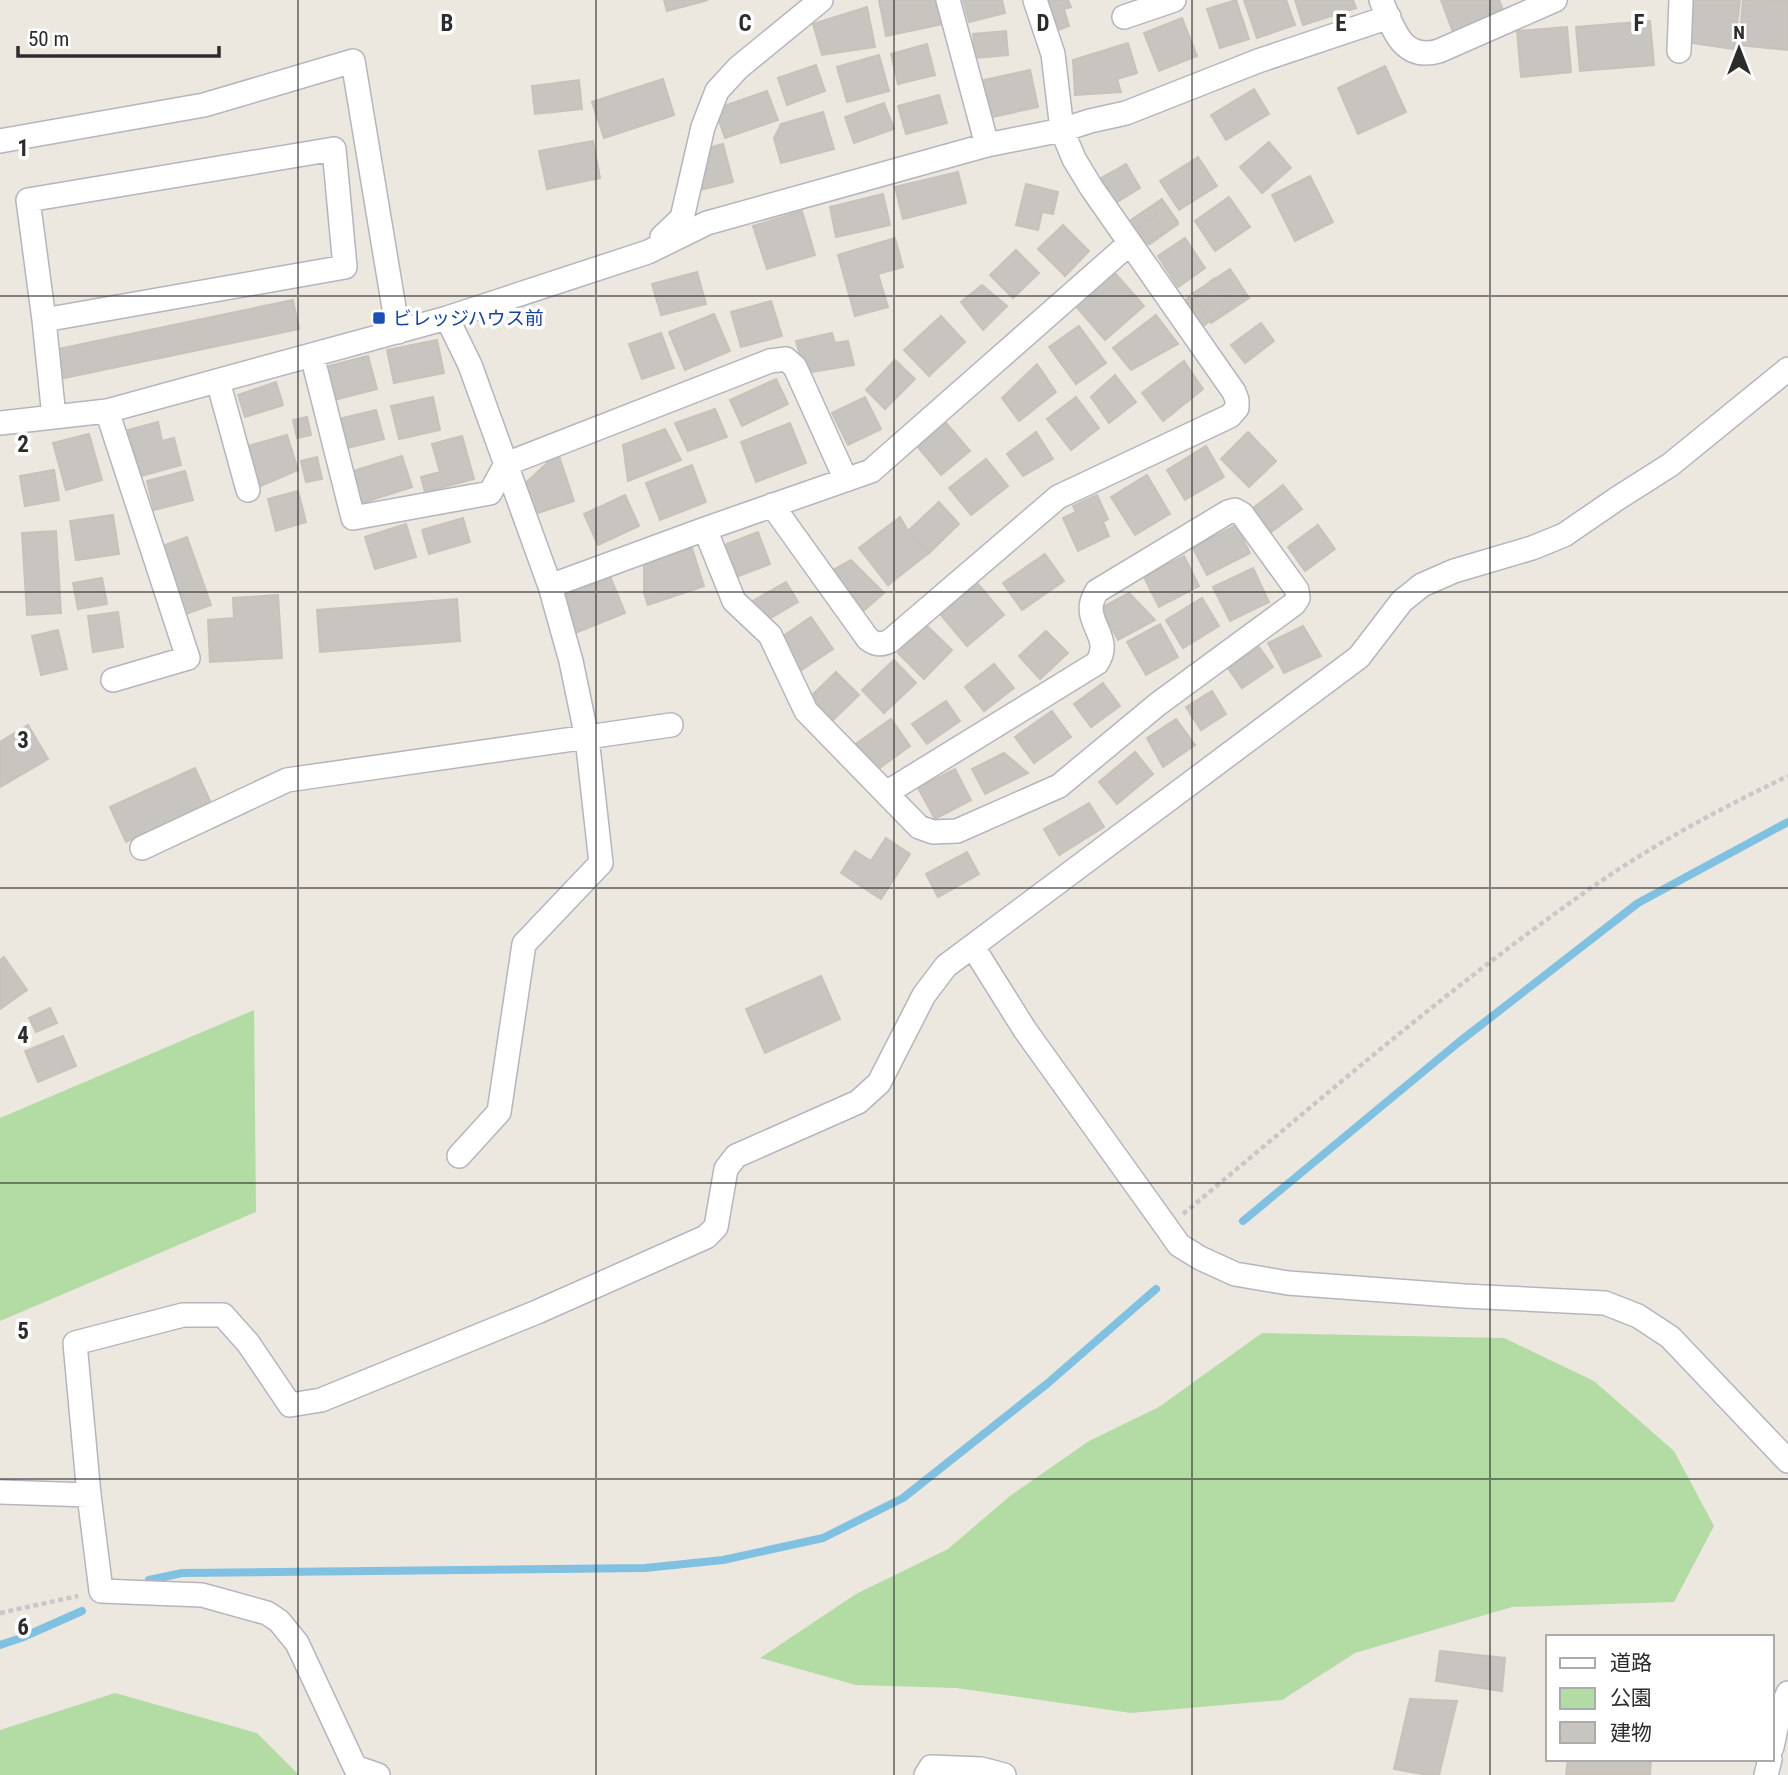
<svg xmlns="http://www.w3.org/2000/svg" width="1788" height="1775" viewBox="0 0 1788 1775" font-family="'Roboto Condensed','Noto Sans JP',sans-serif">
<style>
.green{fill:#b3dba4}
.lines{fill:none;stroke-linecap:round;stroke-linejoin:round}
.stream{stroke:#80c0e1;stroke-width:8}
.building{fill:#c8c4bf;stroke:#c7c3ba;stroke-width:2}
.street-casing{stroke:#b4b5be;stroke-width:26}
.path{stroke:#c8c8c8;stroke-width:4.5;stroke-dasharray:5 3.5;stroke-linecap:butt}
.street{stroke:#fff;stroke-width:23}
.grid{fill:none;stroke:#2c2c2c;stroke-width:2;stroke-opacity:0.55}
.transit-dot{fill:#1a4fb4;stroke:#fff;stroke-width:2.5}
.labels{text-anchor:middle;stroke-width:7;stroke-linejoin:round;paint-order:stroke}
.transit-label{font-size:19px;fill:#164399;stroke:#fff;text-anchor:start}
.grid-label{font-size:23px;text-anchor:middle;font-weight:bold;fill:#2c2c2c;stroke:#fff;stroke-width:7;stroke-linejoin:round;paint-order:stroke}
</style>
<rect width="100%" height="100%" fill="#ece8e0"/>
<path class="green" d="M254 1010 256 1212 0 1321V1118Z
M1262 1333 1504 1338 1594 1381 1674 1451 1714 1526 1674 1602 1512 1607 1355 1653 1282 1700 1131 1713 956 1688 856 1685 760 1658 856 1594 948 1549 1010 1496 1089 1441 1159 1407Z
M115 1693 257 1733 299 1775H0V1730Z"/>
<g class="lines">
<path class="stream" d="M1243 1221 1459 1042 1638 903 1788 822
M149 1580 182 1573 645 1568 723 1560 823 1538 903 1498 1048 1383 1156 1289
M0 1645 21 1638 82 1611"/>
</g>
<path class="building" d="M664 0H708L667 11Z
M879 0H937L943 24 886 36Z
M963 0H1002L1005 13 969 22Z
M1039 0H1068L1071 7 1064 9 1069 26 1050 33Z
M1236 0 1249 39 1220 48 1207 9Z
M1244 0H1286L1295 25 1257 38Z
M1295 0H1353L1356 8 1303 25Z
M1441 0H1499L1504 13 1453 32Z
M1690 0H1740L1734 49 1685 42Z
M1743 0 1788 1V50L1739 45Z
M867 7 875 47 822 55 813 24Z
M1182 18 1197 56 1159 71 1144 33Z
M1650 21 1654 65 1580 71 1576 27Z
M1567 27 1571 72 1521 77 1517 31Z
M1006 31 1008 55 975 58 973 34Z
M1128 43 1137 73 1117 79 1121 92 1075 95 1073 60Z
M927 44 935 75 898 84 891 54Z
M879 55 889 91 847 102 837 67Z
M816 65 825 91 787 105 778 78Z
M1385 66 1406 112 1358 134 1338 88Z
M1030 70 1038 107 988 118 980 81Z
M663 79 674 115 604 138 592 102Z
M579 80 582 109 535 114 532 86Z
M1254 89 1269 114 1226 140 1211 115Z
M767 91 778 120 725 138 715 109Z
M939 95 947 123 906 134 898 106Z
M884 103 894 129 854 143 845 117Z
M823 112 834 149 781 163 774 138 781 124Z
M593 141 600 178 547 189 539 151Z
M1269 142 1291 168 1262 193 1240 167Z
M723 144 733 182 700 190 695 171 700 150Z
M1198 157 1217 186 1179 210 1160 181Z
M1126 164 1140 188 1114 204 1101 192 1108 188 1101 178Z
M958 172 966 203 903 219 895 187Z
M1310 176 1333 222 1295 241 1272 195Z
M1026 184 1058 192 1053 214 1042 212 1038 230 1016 225Z
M883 194 890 225 836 237 830 207Z
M1229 197 1250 227 1215 251 1195 221Z
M1162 199 1178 222 1145 246 1128 222Z
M1162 201 1178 224 1150 244 1139 227 1157 214 1152 207Z
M802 211 815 255 767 269 753 226Z
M1063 225 1089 251 1065 276 1038 249Z
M895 238 903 267 878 274 888 307 855 316 838 255Z
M1185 238 1205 268 1178 287 1158 256Z
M1016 250 1039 273 1013 298 990 275Z
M1230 269 1249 298 1211 323 1192 294Z
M697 272 706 304 661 315 652 284Z
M1114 272 1144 306 1105 340 1075 305Z
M1215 278 1234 303 1199 329 1180 304Z
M982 285 1007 306 983 330 961 302Z
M293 300 299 329 64 378 58 349Z
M771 301 782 336 741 347 731 312Z
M714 314 730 351 685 370 669 332Z
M1156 315 1178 344 1131 370 1113 348Z
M941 316 965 342 929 376 904 350Z
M1261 323 1274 341 1245 363 1231 345Z
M1079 326 1106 363 1076 384 1049 347Z
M661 333 674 368 642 379 629 344Z
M832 333 835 343 848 341 854 365 805 373 796 341Z
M437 340 444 373 394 383 387 350Z
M368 356 377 389 330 401 321 368Z
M895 360 915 379 885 409 866 390Z
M1184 361 1203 389 1163 421 1142 393Z
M1037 364 1056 392 1019 421 1002 398Z
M1115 375 1136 402 1109 423 1091 397Z
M776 379 788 404 742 426 730 400Z
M276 382 283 405 245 417 238 395Z
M433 397 440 430 399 439 391 406Z
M865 397 881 429 848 445 832 413Z
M1076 397 1099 428 1071 450 1047 419Z
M715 409 727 437 688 451 675 423Z
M376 410 384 439 347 448 339 419Z
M307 417 311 435 297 438 293 420Z
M158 422 162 441 174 438 181 465 141 476 128 430Z
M790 423 806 463 756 482 741 442Z
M946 423 970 451 941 475 918 447Z
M665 429 681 460 628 481 623 445Z
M1036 432 1053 459 1023 476 1007 454Z
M1248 432 1276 461 1249 487 1221 459Z
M89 434 102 480 66 490 53 443Z
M287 435 298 470 261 486 248 446Z
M462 436 474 479 425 492 421 477 440 472 432 444Z
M1206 446 1224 477 1185 500 1167 470Z
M558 453 574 501 529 516 519 489Z
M402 456 412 487 359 504 350 472Z
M317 457 322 479 306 482 301 461Z
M986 459 1008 486 971 515 949 488Z
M692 465 706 502 660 520 646 483Z
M54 470 59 500 25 506 20 476Z
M185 471 193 500 154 510 147 481Z
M1147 475 1170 514 1135 535 1111 497Z
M1283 485 1302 509 1271 532 1253 508Z
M298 491 306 522 276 531 268 499Z
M625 495 639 526 598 545 584 514Z
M1097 495 1108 519 1103 522 1109 536 1078 551 1063 518 1076 512 1073 506Z
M939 502 959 524 929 553 908 531Z
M113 515 119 554 76 560 70 521Z
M900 517 908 531 929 553 888 585 859 548Z
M463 518 470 542 429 554 422 530Z
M406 524 416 557 375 569 365 537Z
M1236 525 1250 553 1207 575 1193 548Z
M1318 525 1335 549 1305 571 1288 547Z
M56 531 61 613 27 615 22 533Z
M758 532 770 564 731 579 719 547Z
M187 537 211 605 186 614 162 546Z
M692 548 704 586 648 605 644 593V564Z
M1045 554 1064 581 1022 610 1003 583Z
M1184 556 1199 586 1159 607 1144 577Z
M851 560 884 593 861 613 831 571Z
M1253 568 1269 602 1230 621 1213 587Z
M610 576 625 613 573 634 558 597Z
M102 578 107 604 78 609 73 583Z
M786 582 798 602 762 623 751 602Z
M978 584 1004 615 967 646 940 614Z
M1129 593 1155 620 1118 640 1101 608Z
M278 595 282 658 210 662 208 620 234 618 233 598Z
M1202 598 1219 626 1183 648 1166 620Z
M457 599 460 641 320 652 317 610Z
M118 612 123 647 93 652 88 616Z
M811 617 833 649 797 673 776 641Z
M1160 624 1178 657 1146 675 1127 642Z
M926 625 952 650 924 679 898 653Z
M1303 626 1321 656 1284 673 1268 643Z
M58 630 67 669 41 675 32 636Z
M1046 631 1068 653 1040 679 1019 656Z
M1259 647 1273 667 1242 688 1228 668Z
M894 660 916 683 884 713 862 690Z
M994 664 1014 688 984 711 965 687Z
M836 672 859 695 830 723 807 700Z
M1103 683 1120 706 1091 727 1074 704Z
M1212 691 1226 714 1201 730 1186 707Z
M946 701 960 721 927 744 912 724Z
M1052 711 1071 737 1034 763 1015 737Z
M891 719 910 746 870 775 850 748Z
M1176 719 1195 745 1163 767 1147 738Z
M28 725 48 759 0 787V742Z
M1135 752 1153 774 1117 804 1099 782Z
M1004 753 1028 773 985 794 972 769Z
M195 768 211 803 126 842 110 807Z
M955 769 971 800 935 819 918 788Z
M1089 803 1104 827 1059 855 1044 829Z
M886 838 910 854 881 899 841 873 855 851 871 861Z
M967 852 979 874 938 897 926 874Z
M4 957 27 990 0 1009V960Z
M821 976 840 1019 765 1053 746 1009Z
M50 1008 57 1023 36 1032 29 1018Z
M63 1036 76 1066 38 1082 25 1051Z
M1440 1651 1505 1658 1502 1691 1436 1681Z
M1410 1699 1457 1701 1439 1775H1428L1394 1769Z
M1568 1759H1651L1650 1775H1566Z"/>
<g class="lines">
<defs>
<path id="street" d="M948 0 987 145
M1381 0C1393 27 1401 62 1439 51L1555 0
M1124 17 1174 0
M1679 51 1681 0
M0 141 204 105 353 61 398 332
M662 237 682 218 703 127 717 91 738 68 821 0
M447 318 470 365 550 586 705 529 871 471 1130 243 1091 187 1074 159 1062 130 1053 54 1035 0
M44 320 28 200 334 149 345 267 44 320 54 417
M312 355 353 518 490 493 506 464 770 361 786 359 795 367 846 480
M218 381 248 490
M107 411 188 658 113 680
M0 423 107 411 447 318 648 252 707 223 987 145 1062 130 1090 121 1126 113 1258 61 1389 17
M772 505 868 639C876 645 881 645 890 641L1058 497 1230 416 1237 408V400L1234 392 1130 243
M705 529 734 601 770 635 806 711 919 827 933 832 957 831 1059 786 1158 704 1294 604 1298 598 1297 590 1242 514 1235 510 1228 512 1097 591C1096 592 1092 601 1092 602 1086 624 1113 639 1097 663L886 793
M142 848 287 780 671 725
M973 947 1025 1030 1167 1228 1179 1245 1200 1258 1235 1274 1288 1283 1464 1296 1605 1303 1638 1316 1670 1337 1788 1461
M459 1156 499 1112 524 944 601 863 587 738 571 661 550 586
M0 1492 89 1495
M1772 1747 1778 1719 1788 1693
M378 1775 355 1767 297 1643 279 1621 267 1613 202 1595 101 1591 89 1495 75 1343 183 1315H223L248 1343 290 1405 321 1400 537 1312 706 1237 716 1227 726 1169 736 1156 858 1102 879 1083 924 995 946 966 1359 657 1402 601 1422 585 1454 571 1532 548 1564 535 1618 498 1670 465 1788 369
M926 1775 931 1767 981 1769 1004 1775
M1766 1775 1770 1759"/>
</defs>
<use href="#street" class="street-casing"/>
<path class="path" d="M1183 1214C1314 1105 1442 993 1581 895 1645 849 1717 810 1788 776
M0 1613 78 1596"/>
<use href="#street" class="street"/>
</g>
<path class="grid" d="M298 0V1775M596 0V1775M894 0V1775M1192 0V1775M1490 0V1775M0 296H1788M0 592H1788M0 888H1788M0 1183H1788M0 1479H1788"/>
<rect class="transit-dot" x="372" y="311" width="14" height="14" rx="3.5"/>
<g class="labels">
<g class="transit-label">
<text x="393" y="325">ビレッジハウス前</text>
</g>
</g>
<g class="grid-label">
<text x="447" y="31">B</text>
<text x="745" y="31">C</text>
<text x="1043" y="31">D</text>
<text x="1341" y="31">E</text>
<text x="1639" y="31">F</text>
<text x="23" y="156">1</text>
<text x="23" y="452">2</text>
<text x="23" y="748">3</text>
<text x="23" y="1043">4</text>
<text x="23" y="1339">5</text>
<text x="23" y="1635">6</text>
</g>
<rect x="1546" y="1635" width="228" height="126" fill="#ffffff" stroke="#ababab" stroke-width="2"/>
<rect x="1560" y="1658" width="35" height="10" fill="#ffffff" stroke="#ababab" stroke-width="2"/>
<text x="1610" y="1670" font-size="21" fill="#2c2c2c">道路</text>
<rect x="1560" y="1688" width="35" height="21" fill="#b3dba4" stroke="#ababab" stroke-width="2"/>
<text x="1610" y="1705" font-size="21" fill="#2c2c2c">公園</text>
<rect x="1560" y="1722" width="35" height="21" fill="#c8c4bf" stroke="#ababab" stroke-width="2"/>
<text x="1610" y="1740" font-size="21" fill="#2c2c2c">建物</text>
<g transform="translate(1739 49)" stroke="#ffffff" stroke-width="5" paint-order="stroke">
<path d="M0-5L12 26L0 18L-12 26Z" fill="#2c2c2c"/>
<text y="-10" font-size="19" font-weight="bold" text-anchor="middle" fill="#2c2c2c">N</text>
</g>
<path d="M18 46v10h201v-10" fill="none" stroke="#2c2c2c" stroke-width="3.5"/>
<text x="28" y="46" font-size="21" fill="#2c2c2c" stroke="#ffffff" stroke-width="5" paint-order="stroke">50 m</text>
</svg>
